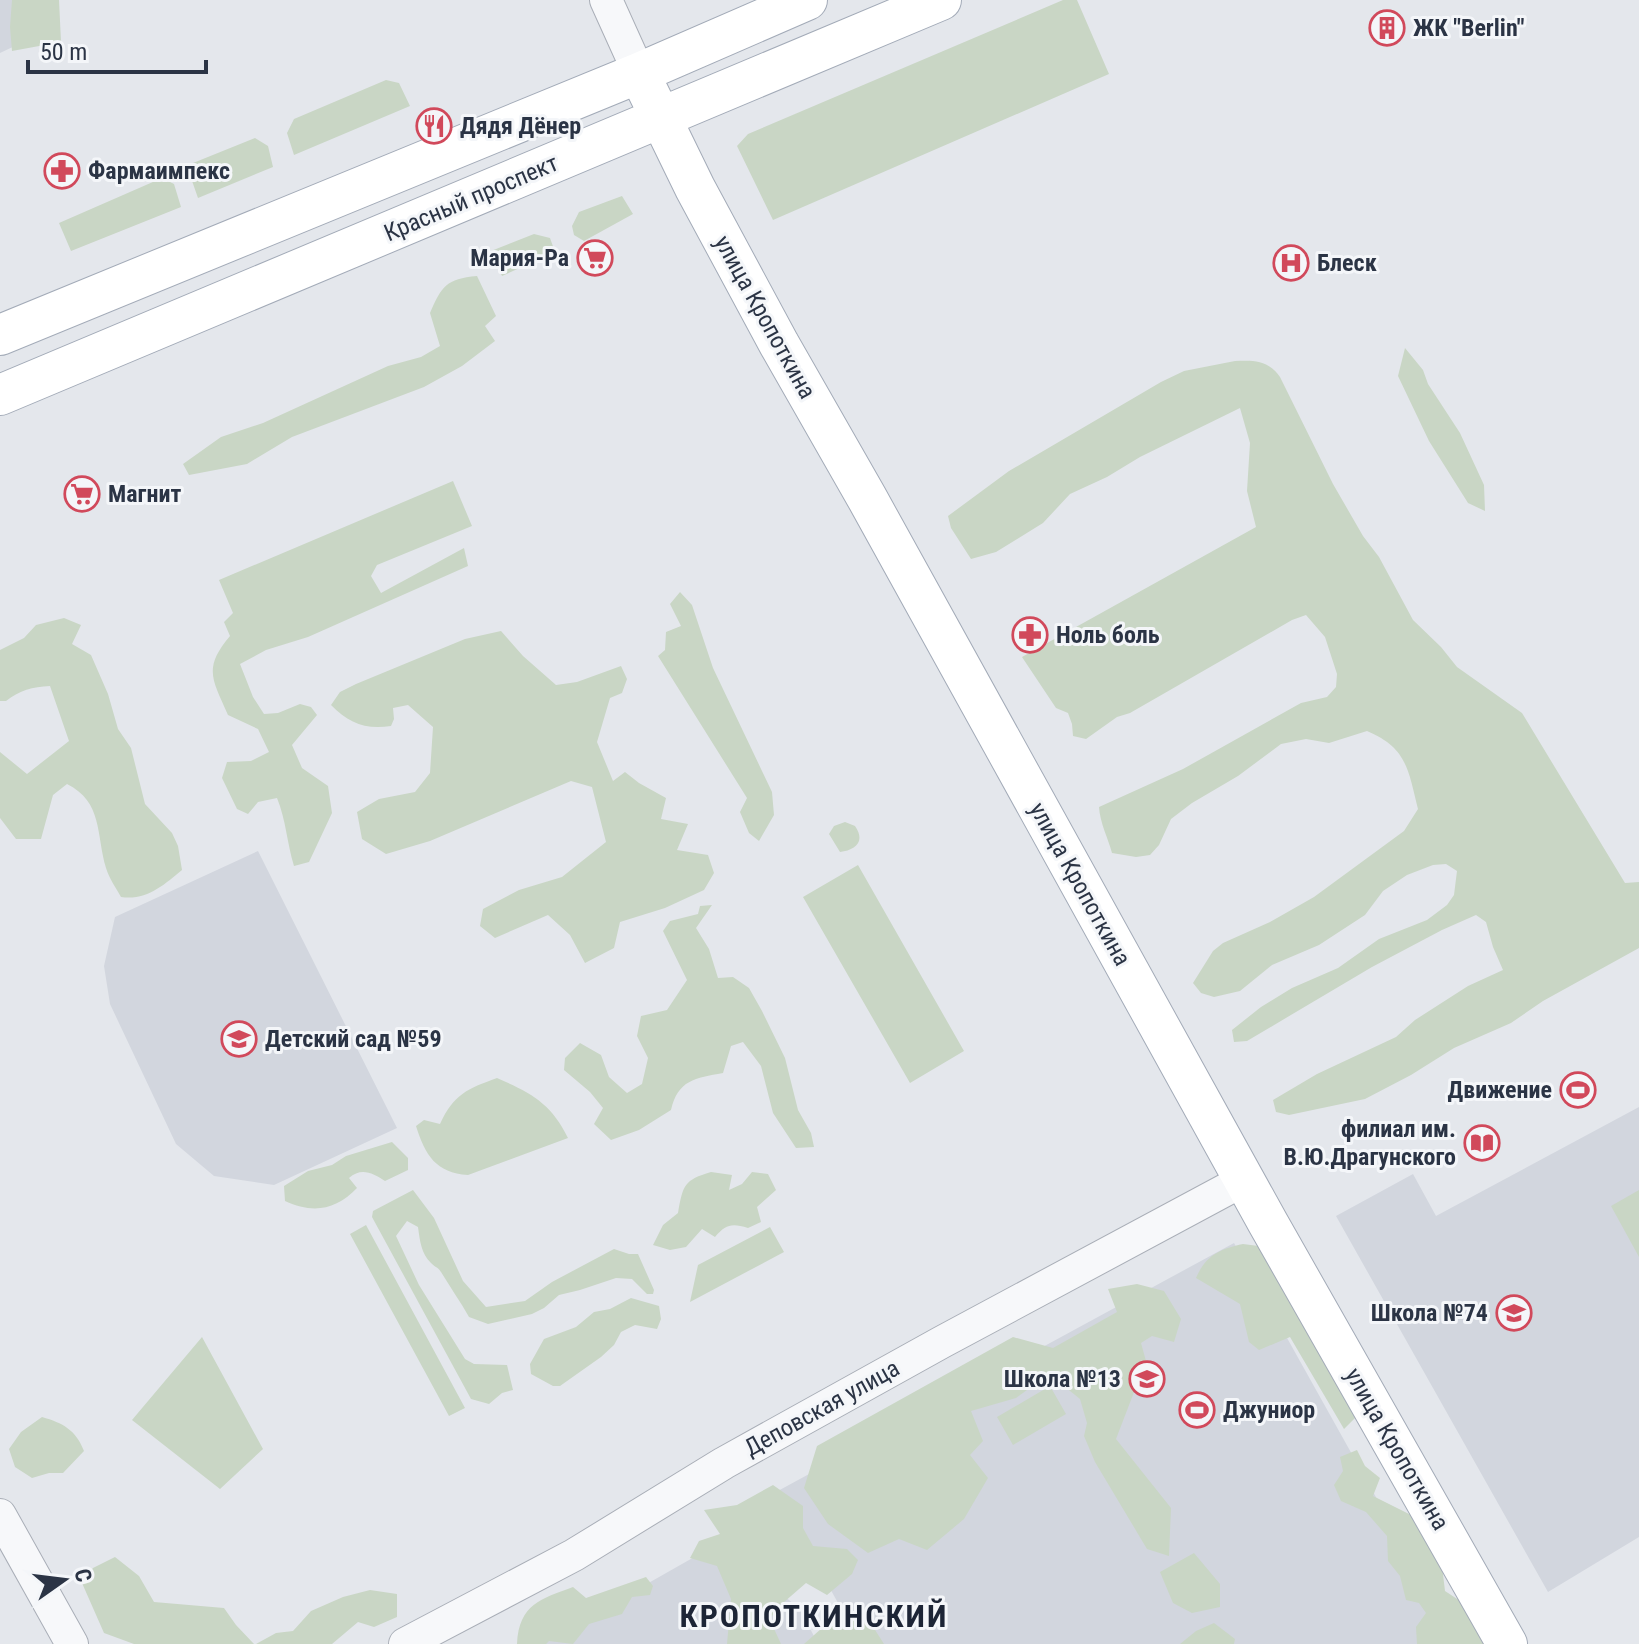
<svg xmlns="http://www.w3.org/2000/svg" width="1639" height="1644" viewBox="0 0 1639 1644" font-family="'Roboto Condensed',sans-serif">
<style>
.built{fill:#d2d6de}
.green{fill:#c9d6c5}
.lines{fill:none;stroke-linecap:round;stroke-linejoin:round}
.minor-casing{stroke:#a9aeb7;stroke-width:34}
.major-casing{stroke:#a3abb8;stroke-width:42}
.minor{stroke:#f7f8fa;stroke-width:32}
.major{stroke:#fff;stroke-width:40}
.labels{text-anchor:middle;stroke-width:6;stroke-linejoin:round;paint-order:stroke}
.poi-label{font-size:24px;font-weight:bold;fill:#2b3445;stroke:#f4f6f9;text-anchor:start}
.street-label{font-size:24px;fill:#2b3445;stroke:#f4f6f9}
.district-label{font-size:32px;font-weight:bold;letter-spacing:2px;fill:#1d2536;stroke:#f4f6f9}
</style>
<rect width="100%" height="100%" fill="#e4e7ec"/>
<path class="built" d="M0 0H41L38 35 0 53Z
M258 851 397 1128 274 1185 214 1176 176 1144 110 1004 104 966 115 917Z
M1639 1107V1537L1548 1592 1336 1216 1413 1174 1436 1216Z
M1234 1243 1458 1644H861L776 1492Z
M719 1543 800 1609 818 1644H541Z"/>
<path class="green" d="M12 0H59L61 42 12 51 10 27Z
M1063 0H1077L1109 74 773 220 737 146 748 134Z
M386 80 399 83 410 106 294 155 287 133 294 119Z
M255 138 268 146 273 167 198 198 191 178 193 163Z
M162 178 174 184 181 207 71 251 59 223Z
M622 196 633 214 584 241 574 235 572 226 579 212Z
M534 234 550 238 555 252 502 276 491 251Z
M477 276 496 316 485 326 495 341 462 366 424 387 292 437 247 464 189 475 183 464 221 437 263 423 388 366 421 357 440 346 430 313C442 286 446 279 477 276Z
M1405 348 1423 370 1428 384 1460 433 1484 485 1485 511 1468 503 1429 441 1398 376Z
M1235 361C1254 360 1268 360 1280 377L1333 484 1363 536 1379 557 1413 620 1441 647 1457 667 1522 713 1625 883 1639 882V948L1543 1001 1511 1023 1454 1048 1411 1075 1365 1099 1289 1115 1276 1112 1273 1100 1317 1074 1396 1037 1415 1020 1468 986 1503 970 1493 947 1486 922 1476 915 1442 930 1372 967 1247 1041 1234 1042 1232 1030 1261 1007 1292 988 1338 968 1379 939 1427 920 1447 905 1454 895 1457 871 1446 864 1433 865 1407 875 1383 891 1365 915 1319 945 1272 965 1240 991 1214 997 1201 993 1193 983 1213 951 1223 943 1270 922 1314 897 1404 831 1418 809C1408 769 1407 748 1367 731L1329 743 1306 739 1281 744 1238 776 1192 803 1171 819 1159 845 1150 855 1136 857 1112 853C1108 838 1100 823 1099 807L1183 769 1301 703 1327 697 1336 687 1337 674 1325 637 1306 615 1292 620 1130 713 1117 717 1086 739 1073 736 1072 724 1068 713 1056 708 1022 657 1256 527 1247 491 1250 443 1240 408 1140 457 1107 477 1070 494 1043 523 996 552 971 559 951 528 948 516 1009 471 1161 382 1184 371Z
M453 481 472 526 377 565 371 576 381 593 464 548 468 566 308 637 266 650 240 664 253 697 264 714 278 713 300 704 311 707 317 715 292 745 302 768 328 786 332 813 309 862 294 866C287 843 286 820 277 798L258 802 248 814 237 809 222 778 227 762 251 761 269 752 258 729 228 715C212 679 203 668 230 636L224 622 233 613 219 580Z
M680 592 692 605 713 668 772 792 774 815 759 841 749 833 740 812 747 798 658 656 665 650 666 632 681 626 670 604Z
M64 618 81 625 72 644 91 655 108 694 118 729 131 748 145 804 172 833 178 846 182 870C164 885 146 901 121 897 116 888 109 878 106 868 96 834 103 802 67 784L53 795 41 839H16L0 818V752L27 774 69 741 50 686C32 687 20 690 6 701H0V650L24 638 36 625Z
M501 631 523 656 556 685 577 682 621 666 627 679 622 693 610 698 597 742 613 781 625 772 639 783 666 798 661 819 688 824 677 850 708 855 714 873 704 890 665 908 620 922 614 948 585 963 570 935 548 915 495 938 480 926 483 909 519 890 562 877 606 842 592 787 571 781 430 841 386 854 362 839 357 812 379 799 415 792 430 773 433 727 408 705 393 708 394 719 391 726C365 730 349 723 331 705L340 692 356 684 465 639Z
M845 822 855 826C866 842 855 850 840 852L829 834 834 826Z
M858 865 964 1051 910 1083 803 897Z
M712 905 696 928 709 949 718 978 733 977 749 988 762 1011 785 1058 798 1110 811 1133 814 1147 796 1148 773 1113 761 1066 743 1042 731 1046 723 1073C695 1078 678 1080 671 1110L639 1130 611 1140 594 1124 603 1108 590 1092 564 1070 565 1058 580 1043 601 1055 609 1077 627 1093 642 1084 648 1058 637 1036 641 1016 667 1010 687 980 663 931 670 921 698 914 700 906Z
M497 1078C531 1093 551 1103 568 1138L468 1175C436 1173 425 1155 416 1126L424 1120 440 1124C454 1094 467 1089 497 1078Z
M392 1142 408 1158V1170L385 1181C373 1173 361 1167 349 1178L357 1188C336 1210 313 1214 285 1201L284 1186 308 1171 332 1165 346 1156Z
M711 1172 732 1175 729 1190 742 1184 752 1172 768 1174 776 1190 757 1207 761 1222 748 1228C732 1223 726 1224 715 1237L702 1229 686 1247 670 1250 653 1245 663 1225 678 1213C683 1185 684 1180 711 1172Z
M413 1190 434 1218 463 1281 486 1307 525 1301 552 1282 614 1249 629 1254H638L654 1290 653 1294H647L632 1279 616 1278 580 1290 559 1295 544 1308 532 1314 488 1324 469 1317C460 1301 450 1287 441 1272 436 1265 437 1269 431 1263 421 1253 420 1241 418 1227L407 1221 396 1236 419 1285 465 1359 474 1364 507 1365 513 1390 502 1393 489 1404 471 1399 372 1217 373 1211Z
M1639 1190V1257L1611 1206Z
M366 1225 465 1408 449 1416 350 1234Z
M770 1227 784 1252 690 1302 698 1265Z
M1243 1244 1288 1250 1358 1415 1344 1429 1290 1337 1259 1350 1249 1342 1240 1304 1196 1278C1206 1255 1220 1249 1243 1244Z
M1137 1284 1164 1291 1181 1319 1174 1342 1152 1336 1141 1343 1146 1361 1116 1439 1171 1508 1169 1556 1147 1549 1095 1462 1084 1436 1087 1423 1080 1399 1049 1374 1016 1398 971 1411 983 1441 970 1455 988 1478 964 1519 927 1550 899 1539 868 1553 828 1524 804 1488 817 1446 1013 1337 1053 1348 1117 1312 1108 1289Z
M631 1298 659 1306 661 1319 657 1329 635 1325 621 1332 614 1345 601 1357 560 1386H553L531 1374 530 1364 544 1339 576 1327 594 1312 610 1309Z
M202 1337 263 1449 220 1489 132 1420Z
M1050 1386 1066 1414 1013 1445 997 1417Z
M42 1417C63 1423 76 1430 84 1451L63 1473H49L32 1478 15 1467 9 1449 21 1432Z
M1357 1450 1365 1466 1380 1478 1373 1496 1431 1525 1439 1541 1445 1591 1483 1616 1501 1644H1417L1416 1627 1426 1613 1419 1603 1406 1600 1400 1576 1388 1561 1387 1536 1366 1512 1341 1501 1334 1485 1343 1471 1340 1457Z
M773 1485 803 1506V1528L813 1546 847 1549 858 1560 852 1574 827 1595 806 1583 776 1609 770 1620 781 1644H727L731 1599 717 1566 690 1558 699 1541 720 1534 704 1510 737 1505Z
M1194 1553 1220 1584V1607L1192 1613 1173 1603 1160 1572Z
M115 1557 139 1576 154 1602 224 1608 236 1625 254 1644H134L104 1633 82 1583 93 1568Z
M646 1577 653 1586 650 1595 632 1597 622 1614 589 1624 573 1644 549 1641 546 1644H517C519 1604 541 1599 573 1587L586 1598Z
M370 1590 397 1594V1617L374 1627 358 1622 332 1644H256L276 1633 293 1631 311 1611 343 1597Z
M863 1611 884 1644H804L840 1612Z
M1214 1623 1235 1639 1234 1644H1180L1196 1631Z"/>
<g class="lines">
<defs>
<path id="minor" d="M606 0 639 73
M0 1515 72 1644
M405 1644 574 1555 724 1463 942 1342 1244 1180"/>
<path id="major" d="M639 73 695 188 779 344 867 498 1268 1223 1507 1644
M0 335 639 73 807 0
M0 395 941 0"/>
</defs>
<use href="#minor" class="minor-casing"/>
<use href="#major" class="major-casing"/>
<use href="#minor" class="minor"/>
<use href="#major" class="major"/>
</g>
<defs>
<symbol id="building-ring" viewBox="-11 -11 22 22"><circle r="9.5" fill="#f4f6f9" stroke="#d1495b" stroke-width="1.5"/><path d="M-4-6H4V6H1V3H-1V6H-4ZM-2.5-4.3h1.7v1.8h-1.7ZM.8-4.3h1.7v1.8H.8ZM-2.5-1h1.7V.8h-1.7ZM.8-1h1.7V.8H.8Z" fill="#d1495b"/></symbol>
<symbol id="restaurant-ring" viewBox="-11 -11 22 22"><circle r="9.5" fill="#f4f6f9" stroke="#d1495b" stroke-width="1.5"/><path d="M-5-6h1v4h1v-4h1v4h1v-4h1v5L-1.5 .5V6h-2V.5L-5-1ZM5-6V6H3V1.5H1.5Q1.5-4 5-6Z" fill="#d1495b"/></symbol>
<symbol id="pharmacy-ring" viewBox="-11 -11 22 22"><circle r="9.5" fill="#f4f6f9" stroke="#d1495b" stroke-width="1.5"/><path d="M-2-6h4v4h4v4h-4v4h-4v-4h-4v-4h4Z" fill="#d1495b"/></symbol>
<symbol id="supermarket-ring" viewBox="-11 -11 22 22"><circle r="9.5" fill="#f4f6f9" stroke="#d1495b" stroke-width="1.5"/><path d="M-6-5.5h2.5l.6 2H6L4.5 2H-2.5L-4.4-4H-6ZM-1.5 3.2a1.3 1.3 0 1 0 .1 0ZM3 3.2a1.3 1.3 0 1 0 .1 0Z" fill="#d1495b"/></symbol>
<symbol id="hospital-ring" viewBox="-11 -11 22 22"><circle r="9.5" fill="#f4f6f9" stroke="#d1495b" stroke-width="1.5"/><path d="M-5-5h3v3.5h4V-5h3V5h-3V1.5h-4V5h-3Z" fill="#d1495b"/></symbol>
<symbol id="school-ring" viewBox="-11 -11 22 22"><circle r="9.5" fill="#f4f6f9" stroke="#d1495b" stroke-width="1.5"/><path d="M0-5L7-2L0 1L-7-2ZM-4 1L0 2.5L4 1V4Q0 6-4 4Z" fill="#d1495b"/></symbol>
<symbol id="stadium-ring" viewBox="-11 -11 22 22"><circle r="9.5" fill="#f4f6f9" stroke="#d1495b" stroke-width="1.5"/><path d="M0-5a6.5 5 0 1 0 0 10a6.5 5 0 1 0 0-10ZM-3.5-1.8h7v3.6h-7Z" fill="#d1495b"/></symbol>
<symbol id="library-ring" viewBox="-11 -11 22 22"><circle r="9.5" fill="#f4f6f9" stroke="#d1495b" stroke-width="1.5"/><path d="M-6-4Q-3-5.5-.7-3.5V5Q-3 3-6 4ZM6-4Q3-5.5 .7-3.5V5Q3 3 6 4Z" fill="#d1495b"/></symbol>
</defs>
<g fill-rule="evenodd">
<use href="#building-ring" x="1367" y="8" width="40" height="40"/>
<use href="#restaurant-ring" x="414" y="106" width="40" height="40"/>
<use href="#pharmacy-ring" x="42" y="151" width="40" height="40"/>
<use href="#supermarket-ring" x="575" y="238" width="40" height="40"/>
<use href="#hospital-ring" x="1271" y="243" width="40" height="40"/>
<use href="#supermarket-ring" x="62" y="474" width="40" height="40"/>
<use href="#pharmacy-ring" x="1010" y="615" width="40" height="40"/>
<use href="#school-ring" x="219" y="1019" width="40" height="40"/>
<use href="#stadium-ring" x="1558" y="1070" width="40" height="40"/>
<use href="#library-ring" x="1462" y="1123" width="40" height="40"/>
<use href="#school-ring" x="1494" y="1293" width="40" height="40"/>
<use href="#school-ring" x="1127" y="1359" width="40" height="40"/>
<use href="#stadium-ring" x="1177" y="1390" width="40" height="40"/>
</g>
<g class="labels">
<g class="poi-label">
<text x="1413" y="36">ЖК "Berlin"</text>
<text x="460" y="134">Дядя Дёнер</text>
<text x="88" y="179">Фармаимпекс</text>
<text x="569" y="266" text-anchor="end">Мария-Ра</text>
<text x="1317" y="271">Блеск</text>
<text x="108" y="502">Магнит</text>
<text x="1056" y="643">Ноль боль</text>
<text x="265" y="1047">Детский сад №59</text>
<text x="1552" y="1098" text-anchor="end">Движение</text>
<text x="1456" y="1137" text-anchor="end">филиал им.<tspan x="1456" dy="28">В.Ю.Драгунского</tspan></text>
<text x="1488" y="1321" text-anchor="end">Школа №74</text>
<text x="1121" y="1387" text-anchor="end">Школа №13</text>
<text x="1223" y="1418">Джуниор</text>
</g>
<g class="street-label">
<text transform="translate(471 198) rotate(-23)" y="8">Красный проспект</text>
<text transform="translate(765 317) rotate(61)" y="8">улица Кропоткина</text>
<text transform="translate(1080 884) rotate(61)" y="8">улица Кропоткина</text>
<text transform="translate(822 1408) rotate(-29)" y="8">Деповская улица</text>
<text transform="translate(1397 1449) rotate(60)" y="8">улица Кропоткина</text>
</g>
<g class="district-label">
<text x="814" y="1627">КРОПОТКИНСКИЙ</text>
</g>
</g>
<g transform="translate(64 1580) rotate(76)" stroke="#f4f6f9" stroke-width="6" paint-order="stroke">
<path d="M0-6L14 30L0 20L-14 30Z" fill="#2b3445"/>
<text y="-12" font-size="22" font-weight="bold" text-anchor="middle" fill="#2b3445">С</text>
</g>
<path d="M28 60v12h178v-12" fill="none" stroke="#2b3445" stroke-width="4"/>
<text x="40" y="60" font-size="24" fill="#2b3445" stroke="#f4f6f9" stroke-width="6" paint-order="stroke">50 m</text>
</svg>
